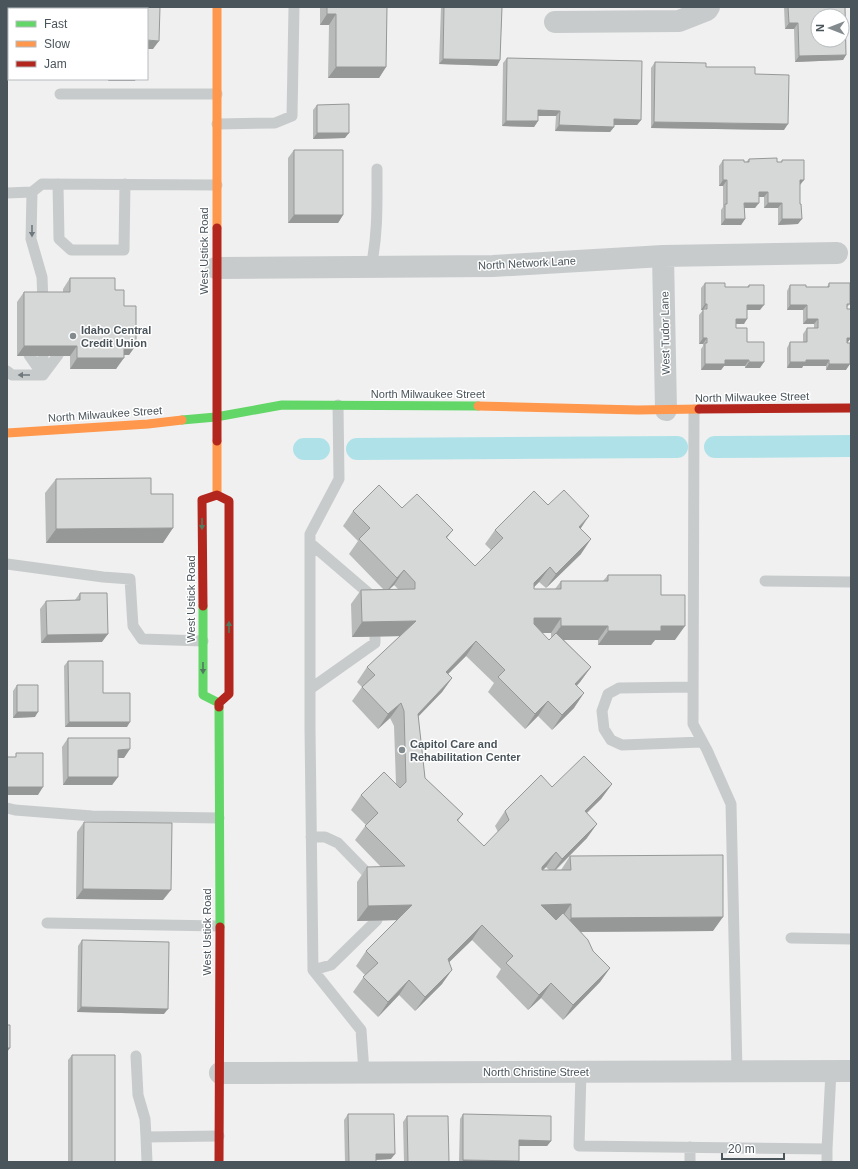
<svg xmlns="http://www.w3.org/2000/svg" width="858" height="1169" viewBox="0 0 858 1169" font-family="Helvetica,sans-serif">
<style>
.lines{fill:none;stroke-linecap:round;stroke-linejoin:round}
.canal{stroke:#afe2e8;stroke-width:22}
.lane{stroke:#c8cbcc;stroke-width:11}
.street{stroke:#c8cbcc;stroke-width:22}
.fast{stroke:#63d668;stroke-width:9}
.slow{stroke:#ff974d;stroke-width:9}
.jam{stroke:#b3261e;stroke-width:9}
.wall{fill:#b8baba;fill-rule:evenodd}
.shaded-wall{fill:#969797}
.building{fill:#d6d8d8;stroke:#969797;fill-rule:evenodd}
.oneway{fill:#6f787d}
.oneway2{fill:#517b5f}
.poi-dot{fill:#838b8f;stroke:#fff;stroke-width:1.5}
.labels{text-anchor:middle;stroke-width:3;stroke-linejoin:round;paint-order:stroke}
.street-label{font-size:11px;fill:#49545b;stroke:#fff}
.poi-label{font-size:11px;font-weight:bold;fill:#49545b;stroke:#fff;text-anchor:start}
</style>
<rect width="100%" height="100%" fill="#f0f0f0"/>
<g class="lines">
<path class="canal" d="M715 447 851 446
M304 449H319
M357 449 677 447"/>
<path class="lane" d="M60 94H217
M217 124 275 123 292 116 294 7
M58 184 59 239 71 250H124L125 184
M32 192 31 239 42 277 43 303
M7 193 32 192 42 184 217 185
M371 267C378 234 377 204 377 169
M29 355 43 375
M43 355V375
M7 371 12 375H43
M43 375 58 355
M338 405 339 479 310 534V728L313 970 361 1030 364 1072
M694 410 693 724 707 750 731 804 737 1071
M310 543 373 597V601
M7 564 103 577 130 579 133 626 142 639 203 641
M765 581 851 582
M693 687 619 688 608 694 602 711 604 729 611 740 622 745 702 742
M310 689 375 643V636
M7 808 15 810 92 816 219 818
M311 837H325L338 843 375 881
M47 923 219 926
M791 938 851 939
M313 970 331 965 377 920
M136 1056 138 1095 145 1119 146 1137 219 1136
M581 1072 579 1146 827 1149 831 1071
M146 1137 147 1162
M690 1147V1162
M827 1149V1162"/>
<path class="street" d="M555 22 679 21 707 10 709 7
M663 256 666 410
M216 268 493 266 663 256 837 253
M220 1073 851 1071"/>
<path class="fast" d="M182 420 216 417 282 405 478 406
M203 606V695L219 703
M219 707 220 927"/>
<path class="slow" d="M217 7V228
M478 406 638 410 699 409
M7 433 148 424 182 420
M217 441V495"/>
<path class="jam" d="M217 228V441
M699 409 851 408
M203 606 202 500 217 495 229 501V694L219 703V707
M219 1162 220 927"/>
</g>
<path class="wall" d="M71 7H160L153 49 147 9H71Z
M320 7H387L386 67 379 78H328L329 25H320Z
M441 7H502L500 60 497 66 439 64Z
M784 7H845L846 55 843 60 795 62 794 29H785Z
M507 58 641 120 637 125H614V127L610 132 555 131 556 116H538V121L534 127 502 126 503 63Z
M655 62 706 67 755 74 784 130 651 128V68Z
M317 105 345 138 313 139V110Z
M294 150 343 215 338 223H288V158Z
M749 159 777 162H781L782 160 800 185 798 224 778 225V208H764V197H759L755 208H744L745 219 741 225H721V210L723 207V186H719V166L723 160 746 162Z
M70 278 115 290 136 345 129 355H124L116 369H70V356H17V302L24 292H63V289Z
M705 283 725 287H747L749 285 760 310H747L744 324H736V328L747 342 760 368H745V366H724L721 370H701V349L703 346V344H699V315L703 310H701V288Z
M829 283 850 304 847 307 851 338 847 343 846 370H826V366H803L802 368H787V348L790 342H803V334L807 328H814V324H803V310H787V291L790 285 806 287H827Z
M56 479 151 494 163 543H46L45 493Z
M548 505 581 529V554L546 588 539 582 534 587V589H555L561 581H603L608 575 661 595 675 640H655L651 645H598V640H564L591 667 580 682 577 686 574 708 552 730 538 716 525 729 488 692 494 683 466 656 448 674 452 678 442 692 418 717 425 778 463 814 458 821 484 846 498 832 495 826 505 811 552 787 612 784 601 799 587 813V838L556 870H561L570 856 713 931 581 932 593 951 610 968 600 982 563 1020 541 998 528 1010 496 977 501 969 472 940 449 962 442 984 415 1011 399 995 378 1017 353 992 365 975 356 966 366 951 397 920 357 921V882L367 867H381L355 840 366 825 351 810 361 795 396 784 394 726 390 718 378 729 352 701 362 687 357 682 367 667 400 636 352 637 351 604 361 590 383 589 349 554 358 541 343 526 353 511 402 508 453 530 447 538 475 566 491 550 485 544 495 530ZM394 585 398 589H390ZM542 633H551V638L549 640ZM546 867 549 870H543Z
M80 593 102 642 41 643 40 609 46 601 75 600Z
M68 661 103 693 127 727H65L64 666Z
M17 685 35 717 13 718V691Z
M68 738 124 758H118V777L112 785H63L62 747Z
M84 822 163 900 76 899 77 832Z
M82 940 164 1014 77 1012 78 946Z
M72 1055 115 1162H68V1060Z
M348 1114 391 1159 376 1160V1162H345L344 1120Z
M463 1114 551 1141 547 1146H519V1162H459L460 1119Z
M407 1116 449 1162H404L403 1122Z"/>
<path class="shaded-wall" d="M327 14H336L329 25H320Z
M789 23H798L794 29H785Z
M147 40 159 41 153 49H147Z
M846 55 843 60 795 62 799 56Z
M443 59 500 60 497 66 439 64Z
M336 67H386L379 78H328Z
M109 79H136L135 81H108Z
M538 110 560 111 556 116H534Z
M614 119 641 120 637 125H610Z
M506 121H538L534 127 502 126Z
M654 122 788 124 784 130 651 128Z
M559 125 614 127 610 132 555 131Z
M317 133H349L345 138 313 139Z
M723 180H727L723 186H719Z
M800 180H804L800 185Z
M759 192H768L764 197H755Z
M744 203H759L755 208H740Z
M768 203H782L778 208H764Z
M294 215H343L338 223H288Z
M725 219H745L741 225H721Z
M782 219H802L798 224 778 225Z
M705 304H707L703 310H701Z
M747 305H764L760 310H744Z
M790 305H807L803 310H787Z
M736 319H747L744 324H733Z
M807 319H818L814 324H803Z
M703 338H707L703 344H699Z
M847 338H851L847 343Z
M124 345H136L129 355H116Z
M24 346H77L70 356H17Z
M77 358H124L116 369H70Z
M725 360H749L745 366H724L721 370H701L705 364Z
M806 360H829L826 366H803L802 368H787L790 362Z
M749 362H764L760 368H745Z
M829 364H850L846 370H826Z
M589 516 579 531V527Z
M173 528 163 543H46L56 529Z
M591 539 581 554 546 588 556 574Z
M550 567 539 582 524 597 534 583Z
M404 570 394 585 386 592 397 578Z
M534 618H561L551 633H524Z
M416 621 406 636 352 637 362 622Z
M561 626H608L598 640H551Z
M661 626H685L675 640H655L651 645H598L608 631Z
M108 634 102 642 41 643 47 635Z
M476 641 466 656 436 686 446 672Z
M591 667 580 682 564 698 575 684Z
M452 678 442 692 407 728 418 714Z
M584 693 574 708 552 730 562 715Z
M548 701 538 716 525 729 535 714Z
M401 703 390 718 378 729 388 714Z
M17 712H38L35 717 13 718Z
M69 722H130L127 727H65Z
M130 749 124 758H112L118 750Z
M68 777H118L112 785H63Z
M612 784 601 799 574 825 585 811Z
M7 787H43L38 795H7Z
M597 824 587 838 552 873 562 859Z
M556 852 546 867 531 881 542 867Z
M83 889 171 890 163 900 76 899Z
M571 904 561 919H531L541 905Z
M412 905 402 920 357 921 368 906Z
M723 917 713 931 561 932 571 918Z
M482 925 472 940 437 974 448 959Z
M610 968 600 982 563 1020 573 1005Z
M452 970 442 984 415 1011 425 997Z
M409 980 399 995 378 1017 388 1002Z
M551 983 541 998 528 1010 539 995Z
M81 1007 168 1009 164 1014 77 1012Z
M7 1048H10L7 1052Z
M519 1140 551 1141 547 1146H516Z
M376 1154H395L391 1159 372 1160Z
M463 1160 519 1161V1162H462Z"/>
<path class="building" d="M77 7H160L159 41 147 40V9H77Z
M327 7H387L386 67H336V14H327Z
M444 7H502L500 60 443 59Z
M788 7H845L846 55 799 56 798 23H789ZM818 16H842V40H818Z
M507 58 642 61 641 120 614 119V127L559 125 560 111 538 110V121H506Z
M655 62 706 63V67H755V74L789 75 788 124 654 122Z
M349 104V133H317V105Z
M294 150H343V215H294Z
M777 158V162H782V160H804V180H800V204H801L802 219H782V203H768V192H759V203H744L745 219H725V204H727V180H723V160H744V162H749V159Z
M70 278H115V290H124V306H136V345H124V358H77V346H24V292H70Z
M705 283H725V287H749V285H764V305H747V319H736V328H747V342H764V362H749V360H725V364H705V343H707V338H703V309H707V304H705Z
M829 283H850V304H847V309H851V338H847V343H850V364H829V360H806V362H790V342H807V328H818V319H807V305H790V285H806V287H829Z
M151 478V494H173V528L56 529V479Z
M379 485 402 508 417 494 453 530 446 537 475 566 503 538 495 530 534 491 548 505 564 490 589 516 579 527 591 539 556 574 550 567 534 583V589H561V581H608V575H661V595H685V626H661V631H608V626H561V618H534V624L549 640 556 633 591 667 575 684 584 693 562 715 548 701 535 714 498 677 505 670 476 641 446 672 452 678 418 714 425 778 463 814 457 820 484 846 509 820 505 811 541 775 552 787 584 756 612 784 585 811 597 824 562 859 556 852 542 867V870H571L570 856 723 855V917L571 918V904L541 905 556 920 563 913 588 940 593 951 610 968 573 1005 551 983 539 995 506 963 513 956 482 925 448 959 452 970 425 997 409 980 388 1002 363 977 378 963 366 951 412 905 368 906 367 867 405 866 365 826 378 813 361 795 384 772 400 788 406 782 404 711 401 703 388 714 362 687 375 675 367 667 416 621 362 622 361 590 415 589V582L404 570 397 578 359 539 370 528 353 511Z
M80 593H107L108 634 47 635 46 601 80 600Z
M68 661H103V693H130V722H69Z
M17 685H38V712H17Z
M68 738H130V749L118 750V777H68Z
M16 753H43V787H7V757H16Z
M84 822 172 823 171 890 83 889Z
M82 940 169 942 168 1009 81 1007Z
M7 1025H10V1048H7Z
M72 1055H115V1162H72Z
M348 1114H394L395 1154H376V1162H349Z
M463 1114 551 1116V1141L519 1140V1161L463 1160Z
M407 1116H448L449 1162H408Z"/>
<defs><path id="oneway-solid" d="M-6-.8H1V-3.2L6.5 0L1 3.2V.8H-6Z"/></defs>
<g class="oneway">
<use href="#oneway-solid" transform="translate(32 231) rotate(90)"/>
<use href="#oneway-solid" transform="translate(24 375) rotate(180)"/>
</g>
<g class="oneway2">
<use href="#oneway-solid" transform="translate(202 524) rotate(90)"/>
<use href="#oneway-solid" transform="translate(229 627) rotate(-90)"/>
<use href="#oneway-solid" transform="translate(203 668) rotate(90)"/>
</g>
<g class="poi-dot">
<circle cx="73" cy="336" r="4"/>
<circle cx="402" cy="750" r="4"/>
</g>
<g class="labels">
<g class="street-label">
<text transform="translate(204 251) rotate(-90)" y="4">West Ustick Road</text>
<text transform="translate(527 263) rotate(-3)" y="4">North Network Lane</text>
<text transform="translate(665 333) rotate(-91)" y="4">West Tudor Lane</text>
<text x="428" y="398">North Milwaukee Street</text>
<text transform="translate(752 397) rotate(-1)" y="4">North Milwaukee Street</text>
<text transform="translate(105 414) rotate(-4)" y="4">North Milwaukee Street</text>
<text transform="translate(191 599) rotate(-90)" y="4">West Ustick Road</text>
<text transform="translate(207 932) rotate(-90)" y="4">West Ustick Road</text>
<text x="536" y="1076">North Christine Street</text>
</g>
<g class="poi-label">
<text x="81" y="334">Idaho Central<tspan x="81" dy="13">Credit Union</tspan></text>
<text x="410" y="748">Capitol Care and<tspan x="410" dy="13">Rehabilitation Center</tspan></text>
</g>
</g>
<rect width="858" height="1169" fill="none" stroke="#49545b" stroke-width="16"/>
<rect x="8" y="8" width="140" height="72" fill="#ffffff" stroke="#b6bbbd"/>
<rect x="16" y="21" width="20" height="6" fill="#63d668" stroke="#b6bbbd"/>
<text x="44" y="28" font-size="12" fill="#49545b">Fast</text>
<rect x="16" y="41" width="20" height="6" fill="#ff974d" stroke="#b6bbbd"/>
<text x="44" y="48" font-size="12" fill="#49545b">Slow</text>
<rect x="16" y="61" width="20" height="6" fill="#b3261e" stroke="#b6bbbd"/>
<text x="44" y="68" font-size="12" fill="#49545b">Jam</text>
<g transform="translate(830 28) rotate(270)"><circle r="19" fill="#ffffff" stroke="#b6bbbd"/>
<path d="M0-3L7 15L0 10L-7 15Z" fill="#838b8f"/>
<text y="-6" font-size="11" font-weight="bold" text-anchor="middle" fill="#49545b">N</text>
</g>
<path d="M722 1153v6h62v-6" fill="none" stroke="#49545b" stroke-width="2"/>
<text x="728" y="1153" font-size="12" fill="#49545b" stroke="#ffffff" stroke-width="3" paint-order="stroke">20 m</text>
</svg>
